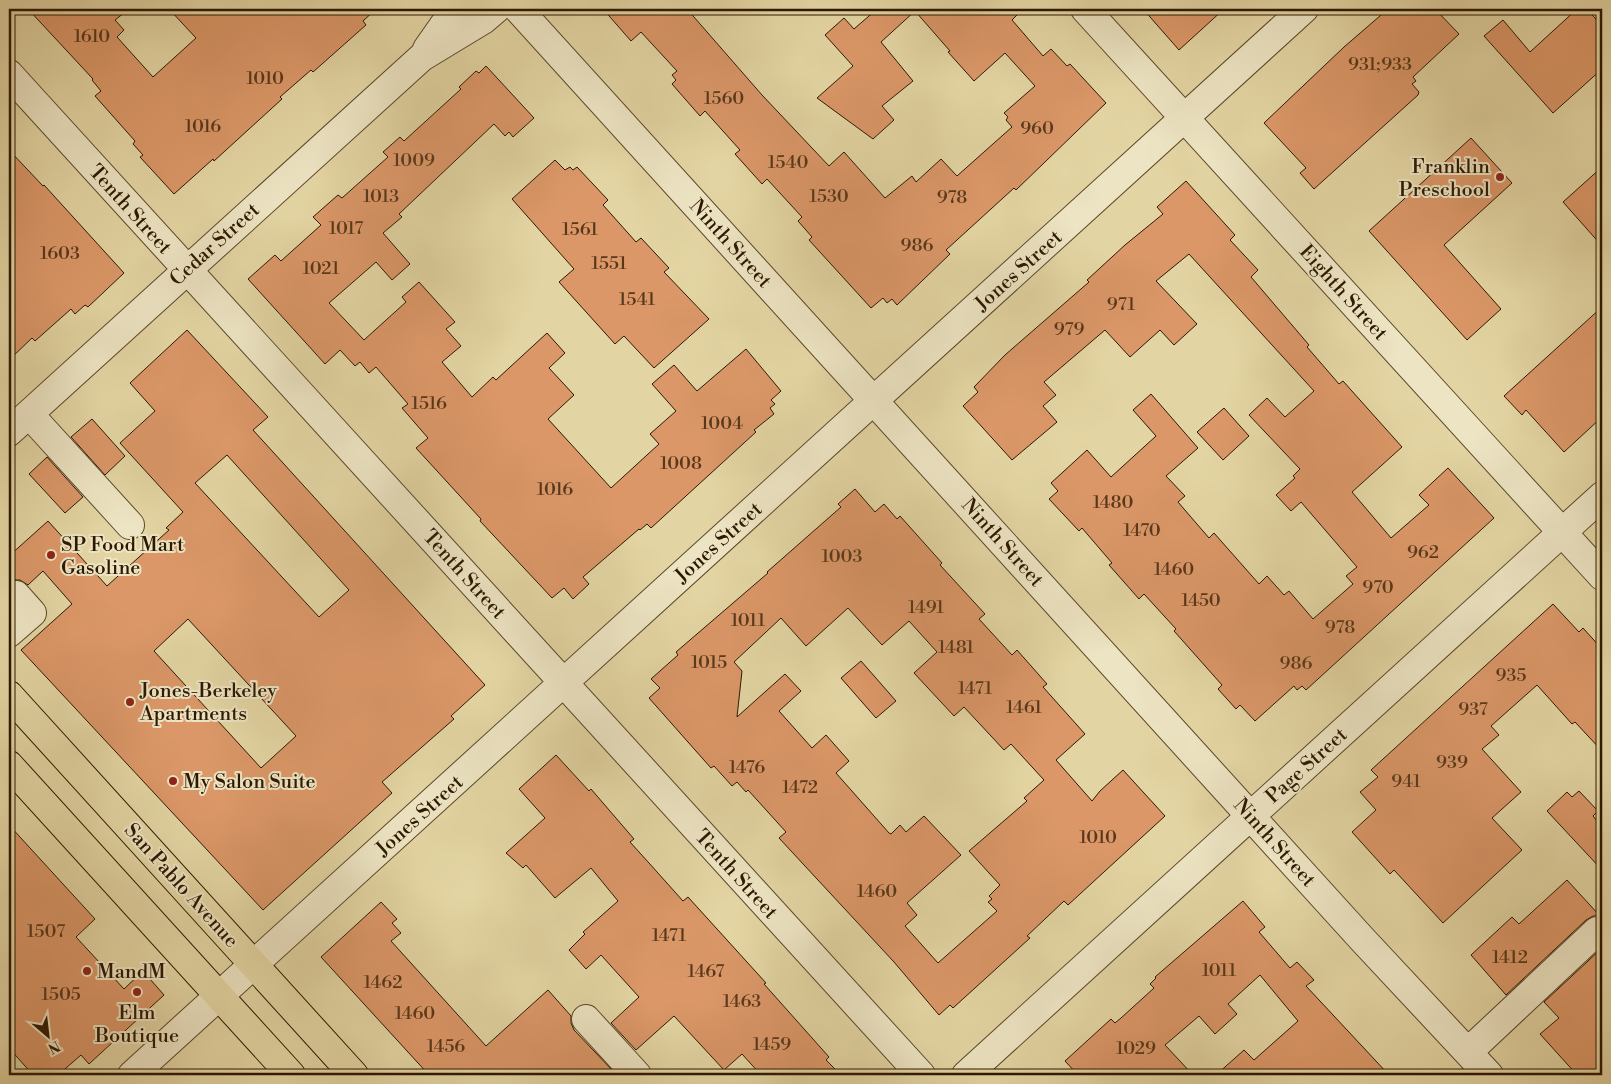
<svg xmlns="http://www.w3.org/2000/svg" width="1611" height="1084" viewBox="0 0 1611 1084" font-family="'Libre Bodoni',serif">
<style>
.building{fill:#db9768;stroke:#2c1801;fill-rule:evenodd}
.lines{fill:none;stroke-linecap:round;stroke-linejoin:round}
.minor-casing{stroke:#5a472a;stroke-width:30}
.major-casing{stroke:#2c1801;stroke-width:30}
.minor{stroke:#ede4c3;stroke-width:28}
.major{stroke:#e3d5a3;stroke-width:28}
.poi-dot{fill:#8f2418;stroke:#ede4c3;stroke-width:2}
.labels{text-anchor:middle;stroke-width:4;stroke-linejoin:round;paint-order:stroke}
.number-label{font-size:18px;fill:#58381b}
.poi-label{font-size:20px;fill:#2c1801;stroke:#ede4c3;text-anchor:start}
.street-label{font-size:20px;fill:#2c1801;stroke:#ede4c3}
</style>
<rect width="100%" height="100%" fill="#e3d5a3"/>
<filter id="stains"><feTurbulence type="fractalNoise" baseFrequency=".004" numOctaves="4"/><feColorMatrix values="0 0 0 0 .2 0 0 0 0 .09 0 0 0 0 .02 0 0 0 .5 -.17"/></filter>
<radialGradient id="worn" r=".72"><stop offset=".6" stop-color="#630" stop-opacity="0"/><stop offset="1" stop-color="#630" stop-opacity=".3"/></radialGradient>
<path class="building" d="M28 9H129L115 20 124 30 117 37 153 77 196 38 169 9H376L363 21 366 25 313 72 311 70 280 97 282 99 214 161 213 159 174 194 140 157 143 155 133 144 135 141 95 96 101 91 92 80 93 79Z
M603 9H687L762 95 829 166 844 152 885 198 912 176 916 182 941 159 957 176 1012 127 1006 120 1008 117 1004 113 1035 86 1005 53 974 81 948 52 950 51 915 11 881 42 913 81 882 106 894 120 873 139 817 98 853 66 825 35 844 18 854 29 877 9H1023L1012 20 1043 56 1051 49 1067 66 1070 64 1106 103 1016 190 1014 188 946 250 950 254 897 305 892 299 887 303 883 298 871 308 809 240 812 237 798 221 802 217 767 179 762 184 735 154 740 150 705 111 700 116 672 84 676 80 672 75 677 71 641 32 631 41Z
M1143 9H1224L1179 50Z
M1388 9H1435L1459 34 1413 77 1416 81 1412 84 1419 92 1418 95 1314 189 1300 173 1306 168 1264 123 1344 47Z
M1577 9H1587L1602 26V69L1553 113 1484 36 1503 20 1530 52Z
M486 66 534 118 513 137 509 132 505 136 494 124 399 214 402 217 383 233 410 264 392 280 376 262 329 303 364 340 406 302 402 297 419 282 455 322 446 329 461 346 442 362 472 397 493 377 496 380 547 333 565 353 549 368 574 395 548 419 611 488 659 444 650 434 676 411 652 384 674 365 697 391 746 349 781 391 771 400 775 404 770 408 774 414 754 430 756 432 651 528 647 524 640 530 639 529 583 577 589 584 573 599 564 588 552 598 480 521 481 519 416 448 428 438 402 408 408 404 376 367 369 373 360 362 355 366 340 350 325 364 248 279 275 255 281 261 321 225 313 217 338 195 342 198 388 157 383 152 400 137 404 141 461 89 459 87 476 71 479 73Z
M1471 138 1512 183 1444 245 1501 309 1467 340 1369 231Z
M9 150 43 186 44 185 124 273 88 307 85 305 75 314 71 309 35 341 32 338 9 360Z
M555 160 565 170 570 167 573 170 577 167 608 200 603 205 636 242 641 238 669 268 664 272 709 319 654 368 624 336 615 344 559 282 574 269 512 199Z
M1602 167V246L1563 202Z
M1186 181 1235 235 1230 240 1258 270 1251 277 1309 345 1307 347 1339 384 1343 381 1402 447 1352 492 1391 538 1429 505 1419 495 1448 468 1494 518 1306 690 1302 686 1297 690 1294 686 1255 721 1240 705 1236 709 1218 689 1222 685 1174 631 1176 629 1144 594 1139 599 1109 565 1112 563 1082 528 1079 531 1049 499 1058 491 1051 483 1087 450 1111 477 1156 436 1133 410 1151 394 1198 448 1166 476 1185 496 1178 502 1209 538 1214 533 1259 584 1267 576 1284 595 1289 591 1313 619 1353 584 1346 576 1357 567 1301 502 1291 511 1276 495 1295 478 1293 476 1300 469 1249 415 1267 398 1285 417 1314 391 1189 254 1156 281 1197 324 1174 345 1160 330 1130 357 1105 330 1044 382 1056 395 1043 406 1057 422 1012 460 963 406 978 392 974 387 1005 355 1089 282 1087 280 1125 245 1163 214 1157 207Z
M1602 307V417L1564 452 1526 410 1522 415 1504 396Z
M187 330 268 417 253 430 485 685 451 716 454 719 382 782 392 793 263 910 21 650 72 604 43 571 28 585 20 580H13L9 582V556L48 521 107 586 169 530 166 528 183 512 120 443 155 411 130 383ZM227 455 349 590 319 617 195 483ZM188 619 296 736 261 768 154 651Z
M1224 408 1249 436 1223 460 1197 432Z
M92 419 125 456 105 475 71 437Z
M47 457 83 497 65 513 29 474Z
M855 489 875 512 884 504 897 519 900 516 942 563 940 565 985 614 979 619 1012 655 1017 650 1047 684 1043 687 1085 734 1056 760 1092 801 1100 791 1123 770 1165 816 1068 905 1064 901 1027 936 1030 938 953 1008 950 1005 939 1015 894 962 779 838 786 832 748 790 746 792 737 782 732 786 714 766 711 768 649 698 660 688 651 679 678 655 676 652 768 573 767 572 841 507 838 504ZM848 608 882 645 909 621 937 652 914 673 954 716 964 707 1004 750 1011 744 1044 780 1024 798 1027 801 969 851 1000 885 989 896 992 899 988 902 997 911 938 963 905 926 917 915 907 903 961 855 924 816 906 832 900 825 891 834 889 833 836 773 849 761 826 735 812 748 779 711 801 691 785 674 737 717 742 671 734 662 781 618 806 646Z
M1553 604 1579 632 1583 628 1602 649V751L1575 722 1572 724 1537 685 1491 726 1499 735 1482 749 1521 792 1492 818 1522 850 1443 923 1394 870 1390 874 1352 832 1376 810 1360 792 1378 777 1371 770Z
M861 661 896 701 876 718 841 678Z
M556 755 589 791 591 789 634 839 630 842 649 863 683 901 688 897 766 983 764 984 829 1057 826 1060 841 1075H761L742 1054 724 1070 674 1016 636 1050 611 1023 639 997 601 955 586 969 569 950 585 934 583 932 618 901 591 868 555 898 526 865 523 868 506 853 545 818 519 789Z
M1579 791 1598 811 1593 816 1602 827V870L1547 811 1567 792 1572 797Z
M9 825 95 919 76 937 124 989 143 971 164 995 89 1064 81 1055 58 1075H33L9 1048Z
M1567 880 1600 916H1593L1586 920 1506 995 1471 955 1512 917 1519 924Z
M1243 901 1265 927 1259 932 1290 968 1297 962 1314 980 1306 986 1389 1075H1216L1244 1050 1254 1060 1298 1021 1260 975 1228 1004 1237 1014 1215 1034 1199 1016 1165 1045 1193 1075H1078L1065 1061 1111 1019 1115 1023 1121 1018 1154 988 1150 984 1156 978 1155 977Z
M381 902 397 919 392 923 401 933 391 941 486 1046 548 990 571 1016V1023L574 1030 613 1071 608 1075H429L321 957Z
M1602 948V1075H1577L1540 1034 1559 1018 1544 1002Z"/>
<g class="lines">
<defs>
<path id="minor" d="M518 9 1362 939 1489 1075
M1085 9 1602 576
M427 49 455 9
M9 74 921 1075
M29 414 130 525
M9 432 422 57 483 20 496 9
M9 633 32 613 16 595
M586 1019 637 1075
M1468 1052 1597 931
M132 1075 1304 9
M966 1075 1602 496"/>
<path id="major" d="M9 695 354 1075
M9 765 291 1075"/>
</defs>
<use href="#minor" class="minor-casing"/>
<use href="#major" class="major-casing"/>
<use href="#minor" class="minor"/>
<use href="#major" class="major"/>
</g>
<g class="poi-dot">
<circle cx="1500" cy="177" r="5"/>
<circle cx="51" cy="555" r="5"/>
<circle cx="130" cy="702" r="5"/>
<circle cx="173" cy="781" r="5"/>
<circle cx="87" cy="971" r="5"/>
<circle cx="137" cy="992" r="5"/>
</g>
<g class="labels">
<g class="number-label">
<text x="92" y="42">1610</text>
<text x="1380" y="70">931;933</text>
<text x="265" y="84">1010</text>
<text x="724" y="104">1560</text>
<text x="203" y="132">1016</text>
<text x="1037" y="134">960</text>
<text x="414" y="166">1009</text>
<text x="788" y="168">1540</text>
<text x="381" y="202">1013</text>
<text x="829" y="202">1530</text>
<text x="952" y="203">978</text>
<text x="346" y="234">1017</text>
<text x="580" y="235">1561</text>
<text x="917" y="251">986</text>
<text x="60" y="259">1603</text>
<text x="609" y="269">1551</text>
<text x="321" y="274">1021</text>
<text x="637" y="305">1541</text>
<text x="1121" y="310">971</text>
<text x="1069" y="335">979</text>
<text x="429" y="409">1516</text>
<text x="722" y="429">1004</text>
<text x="681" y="469">1008</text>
<text x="555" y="495">1016</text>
<text x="1113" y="508">1480</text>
<text x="1142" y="536">1470</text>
<text x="1423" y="558">962</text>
<text x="842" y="562">1003</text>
<text x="1174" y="575">1460</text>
<text x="1378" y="593">970</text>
<text x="1201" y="606">1450</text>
<text x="926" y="613">1491</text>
<text x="748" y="626">1011</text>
<text x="1340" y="633">978</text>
<text x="956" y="653">1481</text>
<text x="709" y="668">1015</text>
<text x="1296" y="669">986</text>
<text x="1511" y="681">935</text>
<text x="975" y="694">1471</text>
<text x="1024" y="713">1461</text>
<text x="1473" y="715">937</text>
<text x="1452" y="768">939</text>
<text x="747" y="773">1476</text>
<text x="1406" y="787">941</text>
<text x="800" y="793">1472</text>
<text x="1098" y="843">1010</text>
<text x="877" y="897">1460</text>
<text x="46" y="937">1507</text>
<text x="669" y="941">1471</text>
<text x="1510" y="963">1412</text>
<text x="1219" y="976">1011</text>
<text x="706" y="977">1467</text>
<text x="383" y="988">1462</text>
<text x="61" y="1000">1505</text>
<text x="742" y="1007">1463</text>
<text x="415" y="1019">1460</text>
<text x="772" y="1050">1459</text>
<text x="446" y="1052">1456</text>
<text x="1136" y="1054">1029</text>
</g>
<g class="poi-label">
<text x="1490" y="173" text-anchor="end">Franklin<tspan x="1490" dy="23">Preschool</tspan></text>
<text x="61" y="551">SP Food Mart<tspan x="61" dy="23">Gasoline</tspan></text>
<text x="140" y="697">Jones-Berkeley<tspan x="140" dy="23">Apartments</tspan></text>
<text x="183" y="788">My Salon Suite</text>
<text x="97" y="978">MandM</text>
<text x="137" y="1019" text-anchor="middle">Elm<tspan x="137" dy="23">Boutique</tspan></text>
</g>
<g class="street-label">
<text transform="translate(131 209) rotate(48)" y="7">Tenth Street</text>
<text transform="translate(731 243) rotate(48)" y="7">Ninth Street</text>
<text transform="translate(214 244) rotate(-42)" y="7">Cedar Street</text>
<text transform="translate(1018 270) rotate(-42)" y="7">Jones Street</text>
<text transform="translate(1344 292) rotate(48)" y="7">Eighth Street</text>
<text transform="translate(718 542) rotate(-42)" y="7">Jones Street</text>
<text transform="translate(1003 542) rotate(48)" y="7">Ninth Street</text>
<text transform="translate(465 574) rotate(48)" y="7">Tenth Street</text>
<text transform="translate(1306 765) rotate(-42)" y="7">Page Street</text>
<text transform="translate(419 815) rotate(-42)" y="7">Jones Street</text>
<text transform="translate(1275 842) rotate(48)" y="7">Ninth Street</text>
<text transform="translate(737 874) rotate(48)" y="7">Tenth Street</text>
<text transform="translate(182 885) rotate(48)" y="7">San Pablo Avenue</text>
</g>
</g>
<rect width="1611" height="1084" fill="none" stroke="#e3d5a3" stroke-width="30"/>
<rect x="10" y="10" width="1591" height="1064" fill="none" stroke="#2c1801" stroke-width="2.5"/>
<rect x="15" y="15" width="1581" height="1054" fill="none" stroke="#2c1801"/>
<g transform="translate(48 1036) rotate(152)" stroke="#ede4c3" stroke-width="4" paint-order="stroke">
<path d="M0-4L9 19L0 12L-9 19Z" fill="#2c1801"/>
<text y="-8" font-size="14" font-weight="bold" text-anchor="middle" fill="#2c1801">N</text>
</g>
<rect width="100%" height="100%" filter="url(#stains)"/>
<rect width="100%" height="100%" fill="url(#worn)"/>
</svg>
